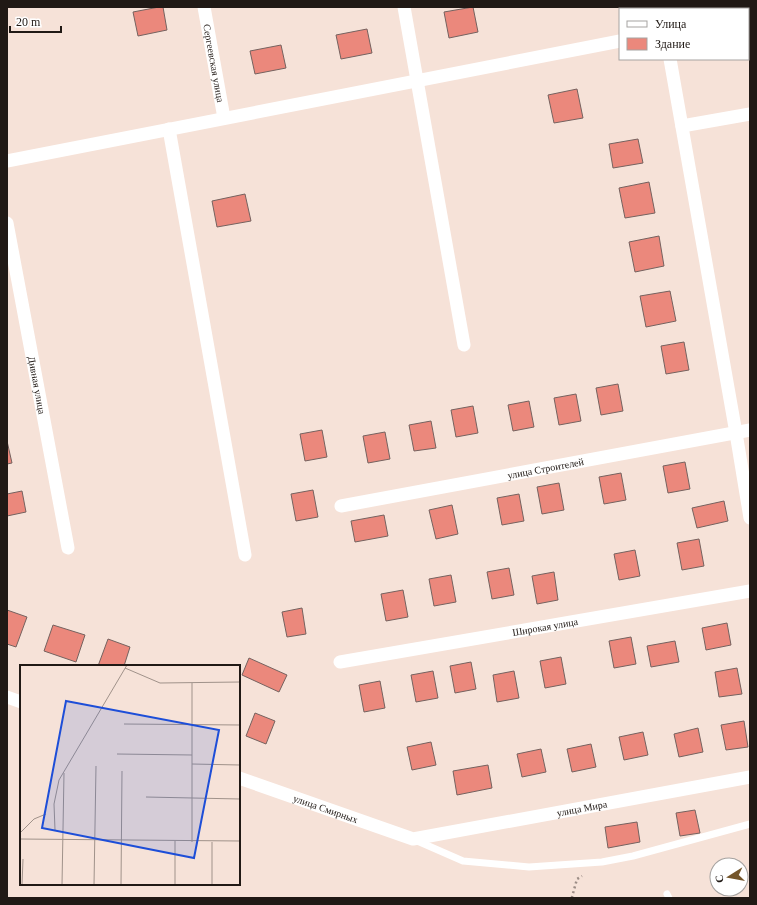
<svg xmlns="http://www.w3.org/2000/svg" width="757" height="905" viewBox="0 0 757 905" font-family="'Times New Roman',serif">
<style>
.building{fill:#eb887c;stroke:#75625f}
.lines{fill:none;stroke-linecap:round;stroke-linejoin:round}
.path{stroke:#9b8c85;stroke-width:2.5;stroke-dasharray:2 3;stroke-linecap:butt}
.service{stroke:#fff;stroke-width:7}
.minor{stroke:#fff;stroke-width:13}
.labels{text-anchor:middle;stroke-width:4;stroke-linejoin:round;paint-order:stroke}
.street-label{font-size:10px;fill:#201915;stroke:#fff}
.inset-road{fill:none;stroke:#a0928a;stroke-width:1}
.view{fill:#1d4ed8;fill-opacity:0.15;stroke:#1d4ed8;stroke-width:2}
.inset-edge{fill:none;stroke:#201915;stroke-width:2}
</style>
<rect width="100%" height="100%" fill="#f6e2d8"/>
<path class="building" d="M159 7H163L167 30 138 36 133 12Z
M473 7 478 32 449 38 444 12Z
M367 29 372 53 341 59 336 35Z
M281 45 286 68 255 74 250 51Z
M577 89 583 118 554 123 548 95Z
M638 139 643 163 613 168 609 144Z
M649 182 655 213 625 218 619 188Z
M245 194 251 221 217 227 212 201Z
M659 236 664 266 635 272 629 242Z
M670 291 676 321 646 327 640 296Z
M684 342 689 370 666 374 661 346Z
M618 384 623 411 601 415 596 388Z
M576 394 581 421 559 425 554 398Z
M529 401 534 427 513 431 508 405Z
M473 406 478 433 456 437 451 410Z
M431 421 436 448 414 451 409 425Z
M322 430 327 457 305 461 300 434Z
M385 432 390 459 368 463 363 436Z
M7 441 12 463 7 464Z
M685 462 690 489 668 493 663 466Z
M621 473 626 500 604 504 599 477Z
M559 483 564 510 542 514 537 487Z
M313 490 318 517 296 521 291 494Z
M22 491 26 512 7 516V494Z
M519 494 524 521 502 525 497 498Z
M724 501 728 521 697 528 692 508Z
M452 505 458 534 436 539 429 510Z
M384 515 388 536 355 542 351 521Z
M699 539 704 566 682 570 677 543Z
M635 550 640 576 619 580 614 554Z
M509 568 514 595 492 599 487 572Z
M554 572 558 600 537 604 532 576Z
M451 575 456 602 434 606 429 579Z
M403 590 408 617 386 621 381 594Z
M302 608 306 634 287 637 282 612Z
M7 610 27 617 16 647 7 644Z
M727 623 731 645 706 650 702 628Z
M53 625 85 635 76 662 44 651Z
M631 637 636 664 614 668 609 641Z
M108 639 130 647 124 666H98Z
M675 641 679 662 651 667 647 646Z
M561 657 566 684 545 688 540 661Z
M249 658 287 675 279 692 242 675Z
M471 662 476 689 455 693 450 666Z
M737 668 742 694 719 697 715 672Z
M433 671 438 698 416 702 411 675Z
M514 671 519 698 497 702 493 675Z
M380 681 385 708 364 712 359 685Z
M255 713 275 721 266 744 246 736Z
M744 721 748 747 726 750 721 725Z
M698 728 703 752 679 757 674 734Z
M643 732 648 755 624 760 619 737Z
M431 742 436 765 412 770 407 747Z
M591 744 596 767 572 772 567 749Z
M541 749 546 772 522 777 517 754Z
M488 765 492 788 457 795 453 771Z
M695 810 700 833 680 836 676 813Z
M637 822 640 842 608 848 605 827Z
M717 870V888L714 871Z
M717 889H732V890L718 892Z"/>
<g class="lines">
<path class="path" d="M572 898V897L577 879 582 876"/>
<path class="service" d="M415 840 463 861 529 867 602 862 633 856 750 824
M667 894 669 898"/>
<g class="minor">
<path id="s1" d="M204 7 224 118"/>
<path d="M404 7 464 345"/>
<path d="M661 7V9"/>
<path d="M670 59 736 433 750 518"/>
<path d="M682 126 750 114"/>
<path d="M169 129 245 555"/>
<path d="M7 161 620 41"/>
<path id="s2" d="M7 223 68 548"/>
<path id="s3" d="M341 506 750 430"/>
<path id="s4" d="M340 662 750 591"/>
<path d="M7 697 21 702"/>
<path id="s5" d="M239 778 413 839 750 777"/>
</g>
</g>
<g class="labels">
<g class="street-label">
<text dy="4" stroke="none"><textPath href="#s1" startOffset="57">Сергеевская улица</textPath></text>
<text dy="4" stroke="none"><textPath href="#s2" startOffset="165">Дивная улица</textPath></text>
<text dy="4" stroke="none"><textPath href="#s3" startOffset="208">улица Строителей</textPath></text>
<text dy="4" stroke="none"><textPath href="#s4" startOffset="208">Широкая улица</textPath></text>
<text dy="4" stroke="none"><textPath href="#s5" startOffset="356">улица Мира</textPath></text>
<text dy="4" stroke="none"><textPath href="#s5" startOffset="92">улица Смирных</textPath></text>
</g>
</g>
<g transform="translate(20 665)">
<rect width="220" height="220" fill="#f6e2d8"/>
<path class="inset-road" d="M105 3 140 18 220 17M172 18V177M104 59 220 60M97 89 172 90M172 99 220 100M126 132 220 134M35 165 34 139 39 115 107 0M0 168 14 154 26 149M0 174 220 176M2 220 3 194M42 220 44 108M74 220 76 101M101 220 102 106M155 220V176M192 220V177"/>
<path class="view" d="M46 36 199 65 174 193 22 163Z"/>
<rect width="220" height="220" class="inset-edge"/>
</g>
<rect width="757" height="905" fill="none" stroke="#201915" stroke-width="16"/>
<rect x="619" y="8" width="130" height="52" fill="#ffffff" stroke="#a6a3a1"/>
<rect x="627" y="21" width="20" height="6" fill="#ffffff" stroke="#a6a3a1"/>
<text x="655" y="28" font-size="12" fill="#201915">Улица</text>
<rect x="627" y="38" width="20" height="12" fill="#eb887c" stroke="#a6a3a1"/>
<text x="655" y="48" font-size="12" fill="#201915">Здание</text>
<g transform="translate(729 877) rotate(259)"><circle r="19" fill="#ffffff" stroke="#a6a3a1"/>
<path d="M0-3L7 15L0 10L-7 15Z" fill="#74552a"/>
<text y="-6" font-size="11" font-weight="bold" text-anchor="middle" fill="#201915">С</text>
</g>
<path d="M10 26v6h51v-6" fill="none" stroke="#201915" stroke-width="2"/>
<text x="16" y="26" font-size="12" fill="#201915" stroke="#ffffff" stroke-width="3" paint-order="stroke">20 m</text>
</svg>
